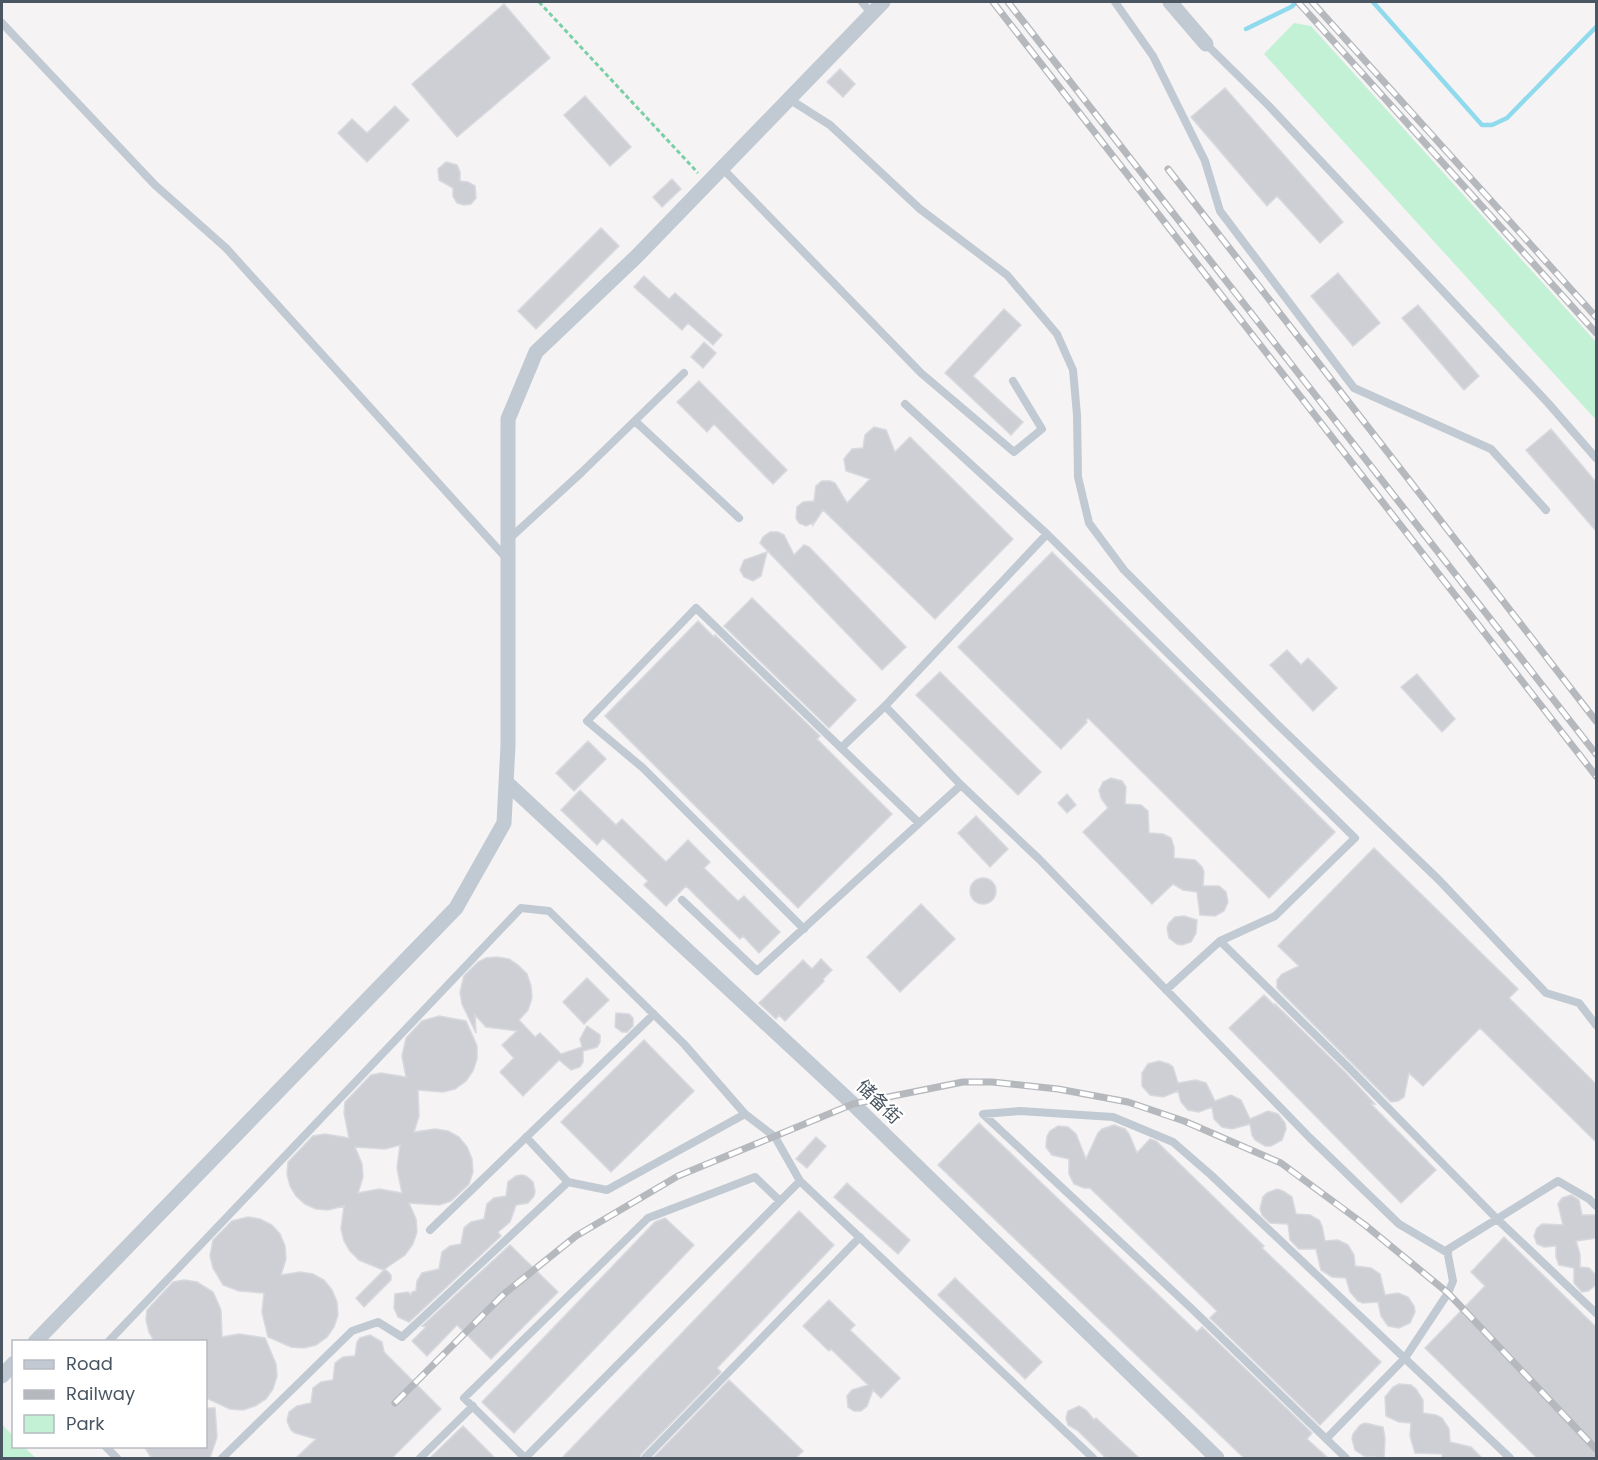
<svg xmlns="http://www.w3.org/2000/svg" width="1598" height="1460" viewBox="0 0 1598 1460" font-family="Poppins,'Noto Sans SC',sans-serif">
<style>
.green{fill:#c3f1d5}
.lines{fill:none;stroke-linecap:round;stroke-linejoin:round}
.stream{stroke:#90daee;stroke-width:4.5}
.building{fill:#cdcfd5;stroke:#d7d9de;stroke-width:1.5;fill-rule:evenodd}
.path{stroke:#7ad0a6;stroke-width:3;stroke-dasharray:4.5 3;stroke-linecap:butt}
.lane{stroke:#c1cad2;stroke-width:8}
.street{stroke:#c1cad2;stroke-width:15}
.rail-casing{stroke:#b5b8bd;stroke-width:7}
.rail{stroke:#fff;stroke-width:4.5;stroke-dasharray:14;stroke-linecap:butt}
.labels{text-anchor:middle;stroke-width:4.5;stroke-linejoin:round;paint-order:stroke}
.street-label{font-size:18px;fill:#4a5661;stroke:#fff}
</style>
<rect width="100%" height="100%" fill="#f5f3f3"/>
<path class="green" d="M1294 23 1311 26 1596 342V420L1264 54Z
M2 1424 13 1436 14 1446 24 1447 36 1458H2Z"/>
<g class="lines">
<path class="stream" d="M1373 2 1482 125H1492L1507 118 1596 27
M1246 29 1291 7 1297 2"/>
</g>
<path class="building" d="M504 4 550 58 457 137 412 84Z
M840 69 855 84 843 97 827 82Z
M1225 88 1343 222 1320 243 1277 196 1267 206 1191 117Z
M585 96 631 147 610 166 564 115Z
M395 106 409 120 367 162 338 133 352 119 367 133Z
M446 162 457 165 460 172V181L468 182 475 186 476 198 471 204 464 205 457 203 453 196V188L439 180 438 169Z
M672 179 681 189 662 207 653 197Z
M601 228 619 246 536 329 518 311Z
M1338 273 1380 323 1353 346 1311 296Z
M644 276 669 299 675 293 722 335 713 345 688 323 682 330 634 287Z
M1418 305 1479 376 1464 390 1402 318Z
M1004 309 1021 325 973 376 1023 422 1011 435 945 373Z
M704 342 716 353 703 368 691 357Z
M699 381 787 470 773 484 714 424 707 432 677 402Z
M874 427 886 430 895 452 910 437 1013 539 935 619 823 510 813 525V523L806 526 799 523 796 518 797 507 803 502 814 501 816 486 822 481H830L835 483 847 503 870 479 846 471 844 459 852 449 863 448 865 435Z
M1551 429 1596 482V531L1526 450Z
M770 532H778L784 535 794 555 804 545 809 547 906 647 882 670 760 543 763 537Z
M767 552 761 576 753 581 744 577 740 570 744 560Z
M1052 552 1335 832 1269 898 1088 718 1086 720 1087 722 1061 749 958 647Z
M752 598 856 700 829 728 724 626Z
M698 621 714 637 715 635 820 736 817 739 892 814 798 908 605 716Z
M1287 650 1301 665 1308 658 1337 688 1313 711 1270 665Z
M940 672 1041 772 1018 795 916 695Z
M1417 674 1455 719 1442 732 1401 687Z
M588 741 606 759 574 791 556 773Z
M1111 778 1122 781 1126 787 1125 804 1141 805 1148 811 1149 833 1163 834 1171 838 1174 847V858L1195 860 1202 867 1204 872 1203 886H1219L1226 892 1228 902 1224 911 1215 916 1200 915 1197 892 1183 890 1173 884 1152 904 1083 832 1108 808 1101 798 1099 790 1103 782Z
M580 790 616 825 622 819 666 862 688 840 710 862 704 868 738 901 744 896 780 932 759 953 743 936 740 939 686 886 666 906 644 885 648 881 603 838 597 845 561 810Z
M1067 794 1076 805 1067 813 1058 803Z
M976 816 1008 849 990 867 958 833Z
M1374 848 1518 989 1509 998 1596 1084V1142L1480 1028 1423 1086 1409 1073 1404 1097 1398 1101 1391 1102 1277 988V980L1282 974 1299 966 1278 946Z
M970 891a13 13 0 1 1 26 0a13 13 0 1 1-26 0Z
M921 904 955 939 900 992 867 957Z
M1184 916 1197 920 1196 933 1191 942 1182 945 1177 944 1169 938 1167 928 1169 923 1175 917Z
M497 957 509 959 518 965 527 974 531 986 532 998 528 1010 519 1020 535 1037 540 1033 561 1054 582 1047 580 1039 587 1026 600 1035V1042L597 1047 583 1051V1062L580 1067 571 1070 559 1060 523 1096 500 1072 514 1058 502 1045 517 1031 486 1027 475 1015 476 1033 462 1004 460 992 464 976 478 962 486 958Z
M821 959 832 970 823 979 824 981 785 1021 779 1015 776 1019 759 1003 803 960 812 969Z
M587 978 609 1000 584 1024 563 1002Z
M1264 995 1275 1006V1004L1345 1072 1375 1104H1371L1436 1170 1401 1203 1229 1028Z
M616 1013 629 1014 633 1018V1026L627 1032H622L615 1027Z
M439 1016 466 1021 477 1046V1059L473 1071 466 1081 455 1089 443 1092 418 1090 419 1116 414 1132 435 1129 448 1131 459 1137 467 1147 472 1159 473 1172 469 1184 451 1201 439 1205 409 1203 416 1219 417 1232 413 1244 405 1255 383 1270 359 1260 350 1251 344 1241 341 1229 344 1206 328 1210 316 1209 305 1204 296 1196 290 1186 287 1174 288 1162 313 1136 325 1134 349 1138 344 1113 345 1102 371 1075 381 1073 406 1077 402 1056 406 1038 422 1021ZM400 1145 397 1168 402 1193 379 1189 358 1193 363 1177 362 1164 355 1147 385 1149Z
M644 1040 694 1091 611 1172 561 1122Z
M1159 1061 1169 1064 1173 1067 1178 1083 1196 1080 1206 1083 1215 1101 1231 1095 1241 1100 1250 1119 1268 1111 1278 1114 1285 1123 1286 1129 1282 1140 1271 1146H1265L1255 1140 1252 1135 1250 1124 1232 1129 1222 1127 1214 1119 1212 1107 1199 1112 1188 1110 1181 1102 1178 1091 1163 1097 1150 1095 1142 1086V1073L1148 1064Z
M979 1123 1197 1332 1202 1327 1312 1433 1307 1439 1328 1458H1244L938 1165Z
M1114 1125 1125 1129 1129 1134 1137 1153 1150 1139 1156 1141 1264 1246 1262 1248 1381 1362 1320 1425 1210 1318 1217 1311 1090 1188H1084L1074 1184 1069 1174V1159L1052 1155 1046 1147 1047 1136 1050 1131 1058 1126 1068 1127 1076 1134 1086 1159 1098 1133 1102 1129Z
M816 1137 826 1146 807 1168 796 1159Z
M521 1175 526 1176 533 1182 535 1191 534 1196 528 1203 516 1205 510 1222 498 1232 501 1236 409 1322 398 1317 394 1308 395 1294 408 1292 411 1295 412 1292 416 1291 417 1281 422 1273 439 1269 442 1252 450 1246 461 1244 464 1228 471 1222 484 1219 487 1204 494 1198 506 1196 508 1182 516 1176Z
M847 1183 910 1240 898 1254 834 1197Z
M1277 1189 1283 1191 1292 1197 1296 1214 1310 1215 1319 1220 1322 1226 1325 1241 1338 1240 1348 1245 1354 1255 1355 1266 1371 1268 1380 1274 1385 1295 1398 1293 1408 1297 1414 1306 1415 1312 1410 1323 1399 1328 1388 1326 1381 1316 1378 1302 1363 1303 1358 1301 1350 1292 1346 1278 1332 1277 1321 1270 1316 1249H1299L1290 1240 1288 1224 1270 1223 1262 1215 1260 1209 1263 1197 1267 1193Z
M1571 1195 1579 1200 1582 1215H1596V1238L1576 1241 1580 1254V1267L1589 1268 1596 1275V1285L1588 1291 1582 1292 1574 1283V1268L1559 1265 1556 1257V1246L1544 1247 1537 1244 1534 1236 1537 1228 1542 1224 1563 1225 1558 1204 1562 1198Z
M799 1211 834 1245 717 1368 721 1372 641 1454 639 1458H562Z
M248 1217 260 1219 272 1225 280 1234 285 1246 286 1259 281 1275 300 1272 313 1274 324 1280 332 1290 337 1302 338 1315 334 1327 327 1337 316 1345 304 1348 291 1347 268 1337 262 1312 264 1293 239 1291 223 1285 213 1268 210 1256 213 1240 232 1221Z
M665 1218 694 1245 514 1433 482 1402 655 1222Z
M1504 1237 1596 1327V1458H1537L1425 1348 1485 1286 1471 1272Z
M510 1245 558 1292 491 1359 457 1325 427 1356 412 1341 426 1327 422 1326Z
M385 1269 391 1275V1280L364 1307 356 1298Z
M955 1278 1042 1362 1025 1379 938 1295Z
M184 1280 197 1282 213 1292 221 1310 222 1337 239 1334 265 1338 276 1364 277 1376 273 1389 266 1399 255 1406 243 1410 230 1409 206 1398V1341H154L149 1332 146 1320 147 1310 173 1282Z
M829 1300 855 1325 850 1330 900 1378 881 1398 873 1390 867 1406 861 1411H854L848 1407 847 1396 852 1390 868 1385 831 1349 829 1351 803 1326Z
M370 1335 382 1342 384 1352 441 1409 392 1458H296L316 1439 295 1433 291 1430 287 1421 289 1412 297 1406 311 1403 313 1388 321 1382 333 1380 335 1363 343 1357 355 1356 357 1342 360 1338Z
M729 1380 803 1451 796 1458H653Z
M1399 1384 1411 1385 1416 1389 1423 1400V1413L1436 1415 1442 1418 1449 1429 1450 1442 1471 1447 1482 1458H1442V1454L1415 1453 1410 1436 1411 1423 1399 1422 1386 1416 1385 1397 1393 1387Z
M1079 1406 1086 1410 1094 1420 1096 1418 1139 1458H1106L1077 1430 1068 1425 1066 1418 1068 1411Z
M206 1408H215L217 1437 210 1458H152L150 1456 144 1446H206Z
M1365 1423 1383 1427 1385 1438 1384 1458 1364 1456 1355 1450 1352 1439 1353 1434 1360 1425Z
M463 1426 495 1458H430Z"/>
<g class="lines">
<path class="path" d="M539 2 698 173"/>
<path class="lane" d="M862 2 871 13
M1115 2 1153 56 1205 161 1220 211 1354 388 1491 449 1546 510
M2 23 155 185 226 248 507 559
M1206 44 1268 105 1548 403 1596 458
M789 99 830 125 920 209 1007 275 1057 334 1073 370 1077 415 1078 477 1089 523 1124 570 1276 723 1439 880 1546 993 1579 1003 1596 1025
M722 168 921 373 1014 452 1042 429 1013 381
M905 404 1047 534 1355 838 1275 916 1220 941 1166 990
M635 421 739 518
M509 539 581 473 684 373
M841 748 885 706
M961 785 885 706 1047 534
M682 900 757 971 961 785 1039 859 1310 1138 1399 1224 1448 1253
M804 929 643 768 587 721 696 608 919 823
M1220 941 1349 1068 1497 1219 1596 1313
M526 1137 568 1182 607 1190 745 1114
M430 1230 654 1014
M108 1342 521 908 549 911 684 1044 745 1114 775 1137 800 1181 1093 1458
M1326 1439 1405 1358 1448 1293 1453 1281 1447 1250 1558 1181 1589 1199 1596 1206
M105 1446 117 1458
M222 1458 352 1331 378 1322 402 1337 568 1182
M420 1458 473 1406
M525 1458 464 1398 648 1218 755 1177 780 1201
M525 1458 800 1181
M645 1458 860 1237
M1346 1458 1191 1308 983 1114 1020 1111 1113 1117 1173 1142 1211 1175 1510 1458"/>
<path class="street" d="M1170 2 1206 44
M506 782 853 1104 1217 1458
M35 1342 456 908 504 823 508 745V419L536 352 637 256 883 2
M2 1376 14 1363"/>
<defs>
<path id="rail" d="M993 2 1596 776
M1008 2 1596 754
M1298 2 1596 333
M1312 2 1596 317
M1168 169 1596 721
M395 1403 504 1294 576 1236 678 1176 853 1104 963 1082H992L1058 1089 1128 1102 1184 1121 1281 1163 1365 1225 1448 1293 1596 1449"/>
</defs>
<use href="#rail" class="rail-casing"/>
<use href="#rail" class="rail"/>
</g>
<g class="labels">
<g class="street-label">
<text transform="translate(879 1102) rotate(44)" y="6">储备街</text>
</g>
</g>
<rect width="1598" height="1460" fill="none" stroke="#4a5661" stroke-width="6"/>
<rect x="12" y="1340" width="195" height="108" fill="#ffffff" stroke="#b7bbc0" stroke-width="1.5"/>
<rect x="24" y="1360" width="30" height="9" fill="#c1cad2" stroke="#b7bbc0" stroke-width="1.5"/>
<text x="66" y="1370" font-size="18" fill="#4a5661">Road</text>
<rect x="24" y="1390" width="30" height="9" fill="#b5b8bd" stroke="#b7bbc0" stroke-width="1.5"/>
<text x="66" y="1400" font-size="18" fill="#4a5661">Railway</text>
<rect x="24" y="1415" width="30" height="18" fill="#c3f1d5" stroke="#b7bbc0" stroke-width="1.5"/>
<text x="66" y="1430" font-size="18" fill="#4a5661">Park</text>
</svg>
